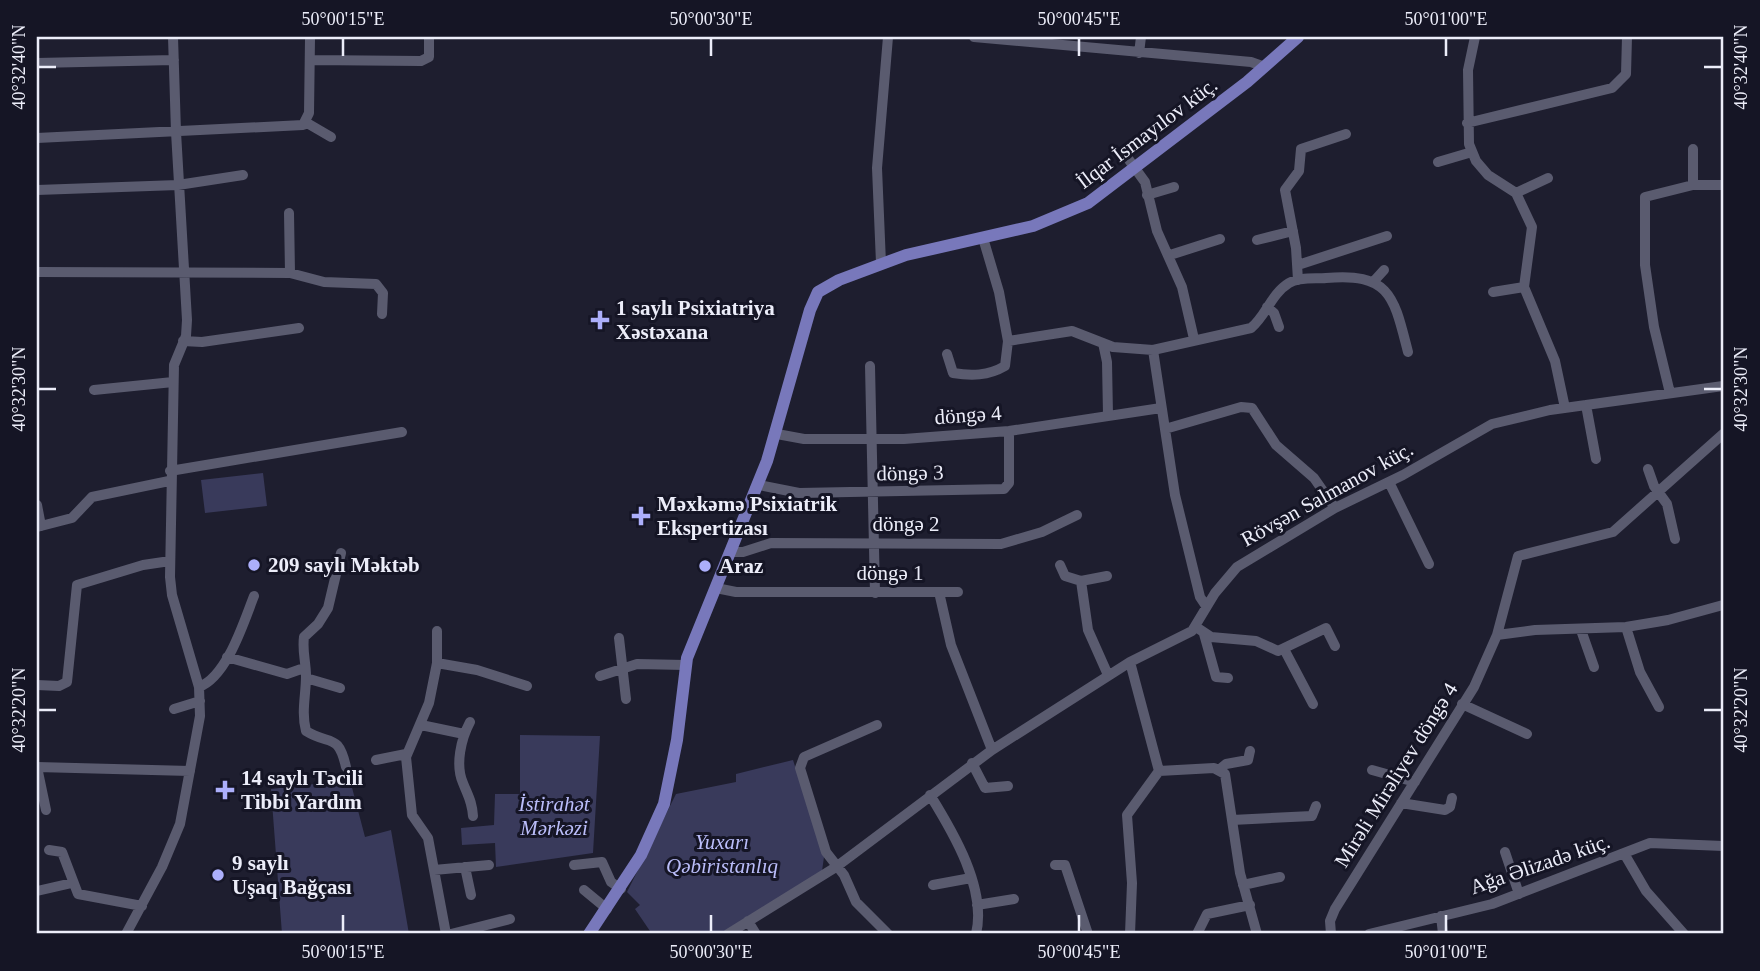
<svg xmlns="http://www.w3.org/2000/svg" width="1760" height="971" viewBox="0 0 1760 971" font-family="Georgia,serif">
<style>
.green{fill:#393a5b}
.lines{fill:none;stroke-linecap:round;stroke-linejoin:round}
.minor{stroke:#5a5b6f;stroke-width:10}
.major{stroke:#7878bb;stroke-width:12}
.ticks{fill:none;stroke:#ecedf9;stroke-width:2.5}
.poi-dot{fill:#acaffb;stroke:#151525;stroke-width:2.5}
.labels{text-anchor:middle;stroke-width:6;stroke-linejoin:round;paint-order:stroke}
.street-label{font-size:21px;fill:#ecedf9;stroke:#151525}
.poi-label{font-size:21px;font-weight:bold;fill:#ecedf9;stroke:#151525;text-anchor:start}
.park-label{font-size:21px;font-style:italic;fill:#babdf9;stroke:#151525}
.neatline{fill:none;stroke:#ecedf9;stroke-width:2.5}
.ticks-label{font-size:18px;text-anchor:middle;fill:#ecedf9}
</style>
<rect width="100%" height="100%" fill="#1e1e2f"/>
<path class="green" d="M263 473 267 506 205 513 201 480Z
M520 735 600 736 593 853 496 867 495 843 462 845 461 828 494 825 495 794H520Z
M793 760 824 857 822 871 720 934H652L635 909 640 905 627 892 676 794 736 782V774Z
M350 780 365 837 391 830 409 934H282L271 789Z"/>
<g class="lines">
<path class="minor" d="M974 37 1251 62 1265 67
M1475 37 1468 70 1469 144 1476 161 1488 175 1516 193 1532 227 1524 287 1555 361 1565 408
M1139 53 1141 37
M310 60 421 61 429 57V37
M37 63 174 60
M307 123 331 137
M1467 123 1612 88 1626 74 1627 37
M37 138 303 125 309 113 310 39
M1693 149V185
M1124 153 1145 182 1157 231 1182 287 1194 339
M1438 162 1472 152
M37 190 178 185 243 175
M1516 193 1548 178
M1147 195 1174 187
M289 213 290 273
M983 238 999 292 1008 341 1072 331 1113 347 1153 350 1251 328C1266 316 1271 294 1289 283 1299 277 1315 279 1326 278 1391 272 1394 298 1408 352
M1257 240 1293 231
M1170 255 1220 239
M881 263 877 168 888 37
M1298 265 1387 236
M37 272 290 273 324 282 376 284 383 293 382 314
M1298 280 1296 248 1285 190 1299 171 1301 149 1346 134
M1374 281 1384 270
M1493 292 1524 287
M1267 307 1274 313 1279 327
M183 341 202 342 299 328
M1103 343 1107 362 1108 415
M1153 350 1175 495 1200 597 1206 606
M947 354 953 373C971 376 988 376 1005 366L1008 341
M870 366 875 593
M94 390 173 382
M1670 393 1654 327 1645 265V197L1693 185H1723
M1586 405 1596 459
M1165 429 1241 407 1252 408 1276 445 1314 478 1335 508
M777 434 804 439H904L1009 431 1161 408
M1648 469 1654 486 1667 504 1675 539
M170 471 402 432
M1389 482 1429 564
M759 485 799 493 1004 489 1009 483V431
M37 505 41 526
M37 527 72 518 92 497 169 481
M730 552H743L771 543 1001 544 1042 532 1077 515
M341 553 328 608 318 624 304 637C302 651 306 662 306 676 306 695 301 712 306 731 330 746 338 732 346 767
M1060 565 1065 576 1081 581 1088 630 1108 675
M1081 581 1107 576
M716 588 736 592H939L951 645 992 750
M939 592H958
M1196 627 1211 637 1256 641 1278 651 1326 628 1335 646
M1626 627 1640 672 1659 707
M1581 630 1594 667
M437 631V663L429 703 406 757 412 815 428 838 446 934
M1204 634 1216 677 1228 678
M1497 635 1535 630 1626 627 1668 620 1723 605
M619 638 626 699
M1284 649 1313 704
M227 657 287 674 304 668
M1130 662 1159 771 1127 815 1132 883 1130 934
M437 663 477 670 527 686
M600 676 637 664 685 665
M306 678 340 688
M37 685 59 686 67 682 77 585 143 565 170 561
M199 687C227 677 244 621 254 596
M1462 704 1527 734
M174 709 200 701
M470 722C461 739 455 765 463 783 468 796 472 801 473 816
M421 725 464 734
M877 725 804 757 800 768 826 852 844 875 856 902 888 934
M376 760 406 754
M972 763 985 788 1008 786
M37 767 190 771
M37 767 46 810
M1220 769 1226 764 1248 760 1250 751
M1372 770 1415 782
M1159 771 1214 768 1225 774 1240 873 1257 934
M930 795C953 832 987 889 976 934
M1401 803 1445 810 1450 807 1452 798
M1232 820 1312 816 1316 806
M49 850 62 852 78 894 142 906
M1505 852 1519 894
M1625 855 1646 891 1684 934
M574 865 602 862 611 882 621 889
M1055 865H1065L1088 934
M465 867 471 895
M434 870 489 865
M933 885 971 878
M1243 885 1280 877
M584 890 607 909
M37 891 72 883
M977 905 1014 899
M1441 916 1443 934
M748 921 756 934
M126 934 162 867 180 824 200 716 199 687 172 595 170 577 174 365 186 336 187 320 176 132 173 37
M451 934 510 919
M728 934 836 867 992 750 1130 662 1192 631 1215 593 1237 567 1335 508 1403 475 1492 424 1550 410 1723 386
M1197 934 1207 914 1250 905
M1331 934 1330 921 1335 909 1474 687 1497 635 1518 556 1613 532 1723 434
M1369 934 1492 904 1650 843 1723 846"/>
<path class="major" d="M589 934 641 855 664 804 677 740 687 658 767 461 810 310 818 292 839 280 906 255 1033 226 1088 203 1247 82 1298 37"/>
</g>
<path class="ticks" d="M343 38V56M711 38V56M1079 38V56M1446 38V56M38 67H56M1704 67H1722M38 389H56M1704 389H1722M38 710H56M1704 710H1722M343 915V932M711 915V932M1079 915V932M1446 915V932"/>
<g class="poi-dot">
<path d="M596.5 309.5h7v7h7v7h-7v7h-7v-7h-7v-7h7z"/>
<path d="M637.5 505.5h7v7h7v7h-7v7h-7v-7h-7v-7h7z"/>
<circle cx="254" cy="565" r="7"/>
<circle cx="705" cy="566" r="7"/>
<path d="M221.5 779.5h7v7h7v7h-7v7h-7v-7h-7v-7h7z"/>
<circle cx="218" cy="875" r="7"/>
</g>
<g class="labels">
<g class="street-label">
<text transform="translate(1147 133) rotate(-37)" y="7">İlqar İsmayılov küç.</text>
<text transform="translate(968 415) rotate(-4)" y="7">döngə 4</text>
<text transform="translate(910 473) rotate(-1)" y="7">döngə 3</text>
<text transform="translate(1327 494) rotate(-29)" y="7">Rövşən Salmanov küç.</text>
<text x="906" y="531">döngə 2</text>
<text x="890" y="580">döngə 1</text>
<text transform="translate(1396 775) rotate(-58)" y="7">Mirəli Mirəliyev döngə 4</text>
<text transform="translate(1540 864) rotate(-19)" y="7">Ağa Əlizadə küç.</text>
</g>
<g class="poi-label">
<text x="616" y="315">1 saylı Psixiatriya<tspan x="616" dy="24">Xəstəxana</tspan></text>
<text x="657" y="511">Məxkəmə Psixiatrik<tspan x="657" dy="24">Ekspertizası</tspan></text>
<text x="268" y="572">209 saylı Məktəb</text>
<text x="719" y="573">Araz</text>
<text x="241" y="785">14 saylı Təcili<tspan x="241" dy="24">Tibbi Yardım</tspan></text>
<text x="232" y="870">9 saylı<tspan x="232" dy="24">Uşaq Bağçası</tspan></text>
</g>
<g class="park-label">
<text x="554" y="811">İstirahət<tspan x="554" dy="24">Mərkəzi</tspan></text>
<text x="722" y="849">Yuxarı<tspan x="722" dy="24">Qəbiristanlıq</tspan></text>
</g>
</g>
<rect width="1760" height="971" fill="none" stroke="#151525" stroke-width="77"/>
<rect x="38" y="38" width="1684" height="894" class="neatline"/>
<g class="ticks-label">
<text x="343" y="25">50°00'15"E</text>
<text x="711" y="25">50°00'30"E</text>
<text x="1079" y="25">50°00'45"E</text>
<text x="1446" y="25">50°01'00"E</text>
<text transform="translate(19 67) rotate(-90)" y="6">40°32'40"N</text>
<text transform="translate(1741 67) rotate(-90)" y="6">40°32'40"N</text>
<text transform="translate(19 389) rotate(-90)" y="6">40°32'30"N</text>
<text transform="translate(1741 389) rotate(-90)" y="6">40°32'30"N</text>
<text transform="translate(19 710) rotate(-90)" y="6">40°32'20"N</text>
<text transform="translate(1741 710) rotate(-90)" y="6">40°32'20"N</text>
<text x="343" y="958">50°00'15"E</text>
<text x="711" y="958">50°00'30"E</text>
<text x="1079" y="958">50°00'45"E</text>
<text x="1446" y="958">50°01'00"E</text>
</g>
</svg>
